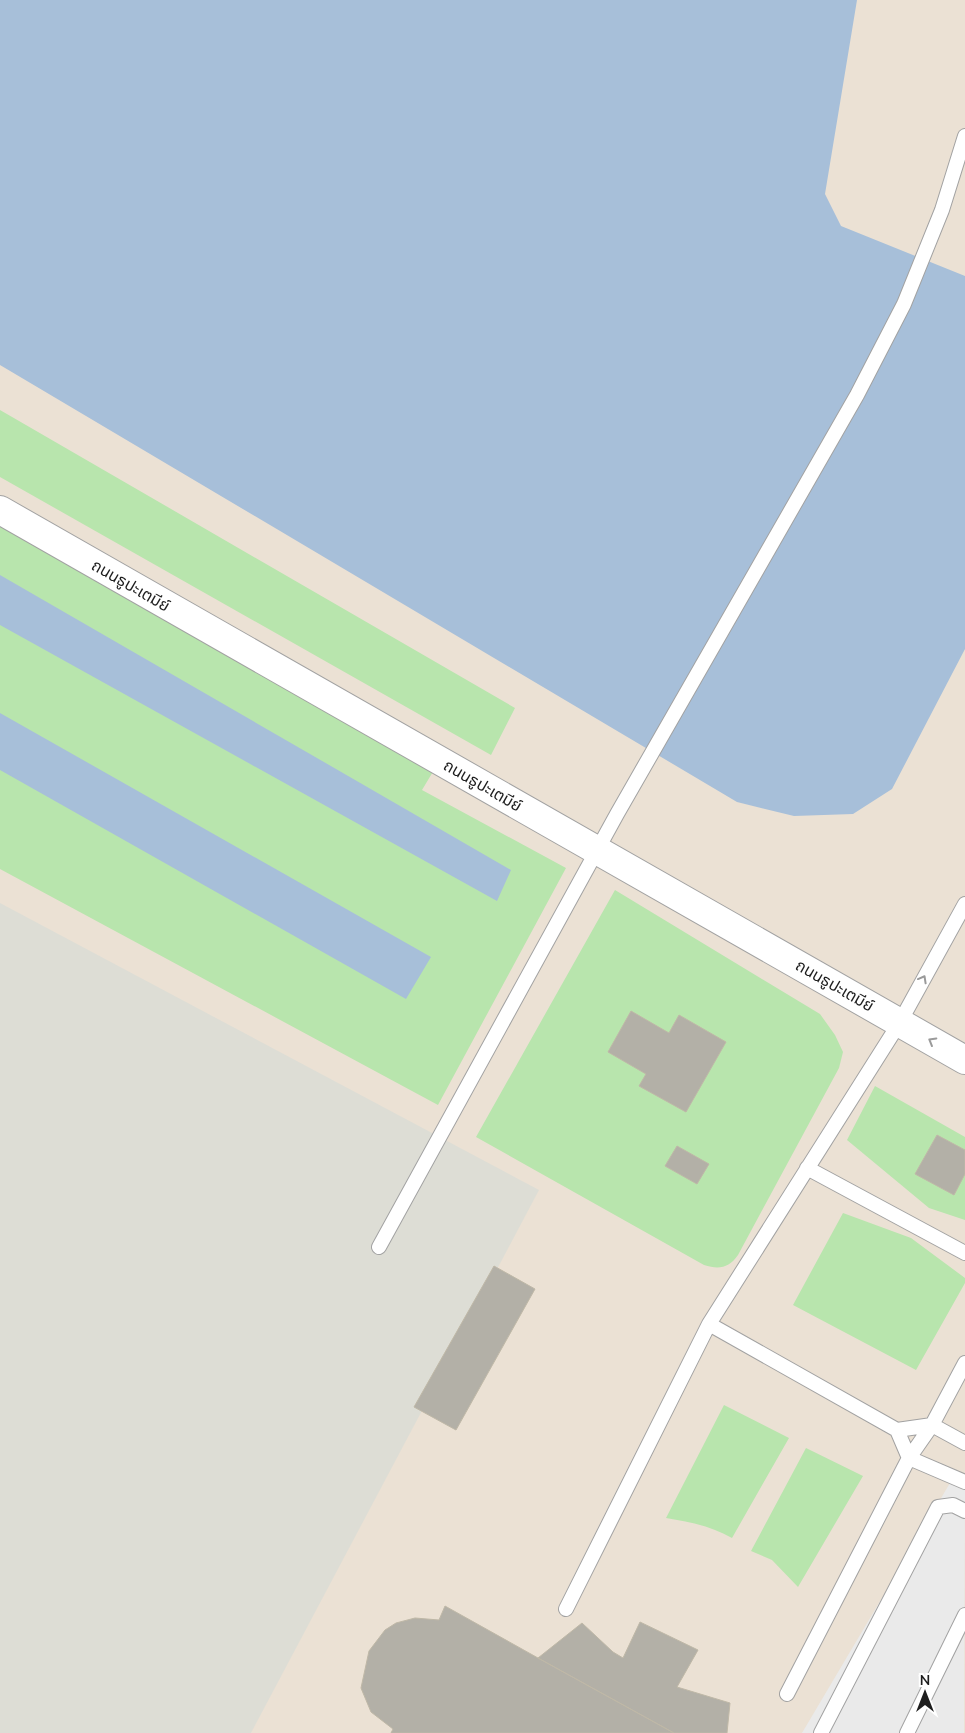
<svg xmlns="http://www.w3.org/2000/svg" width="965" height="1733" viewBox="0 0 965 1733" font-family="'Nunito Sans','Noto Sans Thai',sans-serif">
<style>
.military{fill:#ebe1d4}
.airport{fill:#ddddd5}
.grass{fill:#b8e5ad}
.parking{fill:#eaeaea}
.water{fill:#a7bfd9}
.building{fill:#b3b0a7;stroke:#bfb8a7}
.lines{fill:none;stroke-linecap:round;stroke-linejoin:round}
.service-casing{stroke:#a2a2a2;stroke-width:16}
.minor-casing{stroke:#a2a2a2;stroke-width:30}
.service{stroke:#fff;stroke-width:14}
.minor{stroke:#fff;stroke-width:28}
.oneway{stroke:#9a9a9a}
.labels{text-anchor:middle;stroke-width:4.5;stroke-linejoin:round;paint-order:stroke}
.street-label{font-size:16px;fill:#1e1e1e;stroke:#fff}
</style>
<rect width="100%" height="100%" fill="#eeeee4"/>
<path class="military" d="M0 0H965V1733H0Z"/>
<path class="airport" d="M0 903 539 1190 251 1733H0Z"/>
<path class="grass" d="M0 410 515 708 491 755 0 477Z
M0 518 437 765 422 790 566 868 438 1105 0 869Z
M615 890 820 1014 835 1035 843 1052 839 1068 738 1255C729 1268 719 1270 704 1265L476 1137Z
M875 1086 965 1137V1220L929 1208 847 1140Z
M843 1213 911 1238 965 1278V1283L916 1370 793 1305Z
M724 1405 789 1438 732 1538C711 1526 690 1522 666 1518Z
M806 1448 863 1476 798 1587 772 1560 751 1551Z"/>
<path class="parking" d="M950 1483 965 1490 964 1733H802Z"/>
<path class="water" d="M0 0H857L825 194 841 226 965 276V649L892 789 853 814 794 816 737 802 0 365Z
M0 575 511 870 497 901 0 625Z
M0 713 431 957 406 999 0 770Z"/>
<path class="building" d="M631 1011 669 1033 679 1015 726 1042 686 1112 639 1086 646 1074 608 1052Z
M937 1135 965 1150V1174L954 1195 915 1174Z
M677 1146 709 1164 697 1184 665 1166Z
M494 1266 535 1289 456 1430 414 1407Z
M445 1606 538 1658 674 1733H391L393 1729 371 1712 361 1688 369 1651 385 1630 396 1623 415 1618 439 1620Z
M640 1622 698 1650 677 1687 730 1703 727 1733H674L538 1658 582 1623 613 1652 623 1658Z"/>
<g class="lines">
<defs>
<path id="service" d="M807 1168 965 1253
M379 1247 617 814 857 395 904 304 942 210 965 136
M709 1324 897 1430 909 1458 965 1482
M897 1430 932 1425 965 1443
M566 1609 709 1324 900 1022 965 904
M787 1694 909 1458 932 1425 965 1363
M821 1733 938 1507 953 1505 965 1511
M907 1733 965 1615"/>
<path id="minor" d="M0 510 965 1060"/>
</defs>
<use href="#service" class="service-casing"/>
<use href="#minor" class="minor-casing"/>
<use href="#service" class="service"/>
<use href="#minor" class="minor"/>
</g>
<defs><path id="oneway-chevron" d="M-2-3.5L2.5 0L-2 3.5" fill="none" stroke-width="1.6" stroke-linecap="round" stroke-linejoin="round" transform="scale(1.25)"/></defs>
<g class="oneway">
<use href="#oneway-chevron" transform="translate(923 979) rotate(-61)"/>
<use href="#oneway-chevron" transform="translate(932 1041) rotate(-150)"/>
</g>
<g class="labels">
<g class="street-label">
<text transform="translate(131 585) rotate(30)" y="6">ถนนธูปะเตมีย์</text>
<text transform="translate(483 785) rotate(30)" y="6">ถนนธูปะเตมีย์</text>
<text transform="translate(835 985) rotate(30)" y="6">ถนนธูปะเตมีย์</text>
</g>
</g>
<g transform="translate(925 1693)" stroke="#ffffff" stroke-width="4" paint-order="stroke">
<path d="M0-4L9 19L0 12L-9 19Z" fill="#1e1e1e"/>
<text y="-8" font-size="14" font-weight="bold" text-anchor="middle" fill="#1e1e1e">N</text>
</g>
</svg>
